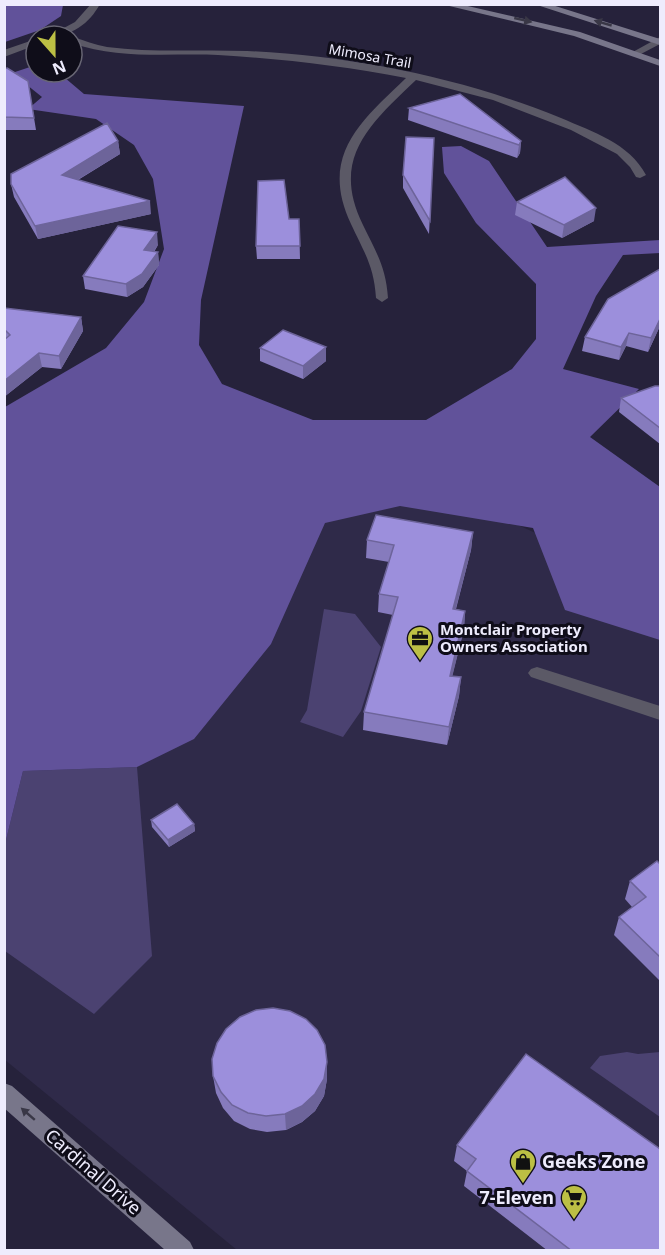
<svg xmlns="http://www.w3.org/2000/svg" width="665" height="1255" viewBox="0 0 665 1255" font-family="'Noto Sans',sans-serif">
<style>
.built{fill:#2f2a49}
.green{fill:#4b4271}
.forest{fill:#61529a}
.lines{fill:none;stroke-linecap:round;stroke-linejoin:round}
.service{fill:#5b5966;fill-rule:evenodd}
.minor{fill:#5b5966;fill-rule:evenodd}
.secondary{fill:#78768a;fill-rule:evenodd}
.wall{fill:#867bbd}
.shaded-wall{fill:#6d649a}
.building{fill:#9c8fdc;stroke:#6d649a;stroke-width:1.5}
.oneway{fill:#393746}
.labels{text-anchor:middle;stroke-width:6;stroke-linejoin:round;paint-order:stroke}
.far-street-label{font-size:14px;fill:#eeecfd;stroke:#0f0d19}
.poi-label{font-size:15px;font-weight:bold;fill:#eeecfd;stroke:#0f0d19;text-anchor:start}
.near-poi-label{font-size:18px;font-weight:bold;fill:#eeecfd;stroke:#0f0d19;text-anchor:start}
.near-street-label{font-size:18px;fill:#eeecfd;stroke:#0f0d19}
</style>
<rect width="100%" height="100%" fill="#26223b"/>
<path class="built" d="M142 350 660 591V1250H237L5 1060 4 409Z"/>
<path class="green" d="M324 609 355 614 381 647 361 711 343 737 300 722 307 710Z
M137 767 152 956 94 1014 5 951V844L23 771Z
M627 1052 638 1054 660 1052V1117L590 1068 600 1056Z"/>
<path class="forest" d="M4 5 5 4 63 5 61 16 40 30 5 42Z
M36 65V72H58L84 94 244 106 201 300 199 345 222 384 313 420H426L512 369 536 339V284L476 223 444 173 442 147 461 146 489 161 547 247 660 240V253L623 255 596 296 563 369 639 389 590 437 660 487V640L565 610 533 528 400 506 325 523 271 644 194 739 137 767 23 771 5 844V407L106 348 144 302 164 249 153 179 134 145 96 119 28 109 42 97 12 73Z"/>
<g class="lines">
<path class="service" d="M537 667 660 706V720L531 677 528 673 531 669Z"/>
<path class="minor" d="M91 4H100C89 24 72 36 49 36L75 22Z
M72 37C84 40 95 45 107 47 153 53 201 49 247 51 353 56 463 78 561 118 593 132 629 143 646 175L640 178 636 177 630 167 617 154 571 130 493 100 416 80C370 124 330 158 363 225 376 252 386 267 388 298L382 302 376 298C374 266 364 252 351 224 319 156 360 122 406 78 344 66 282 59 218 55 169 53 120 60 72 43Z
M660 37V44L639 55 631 53Z
M36 39V45L4 57V50Z"/>
<path class="secondary" d="M441 4H459L580 32 660 60V66L574 36Z
M534 4H549L660 39V45Z
M4 1083 12 1086 190 1242 194 1250H165L4 1108Z"/>
</g>
<path class="wall" d="M4 69 28 81 36 130H4Z
M409 108 521 141 520 153 517 158 408 120Z
M434 138 429 234 403 188V175Z
M118 141 120 154 78 180 151 214 38 239 14 197 11 184Z
M517 202 594 221 562 238 515 215Z
M299 219 300 259H257L256 246Z
M158 245 154 252H158L159 265 143 287 127 297 85 289 83 276Z
M4 308 81 317 83 331 61 369 42 367 4 397Z
M660 326 648 352 626 346 619 360 582 351 585 337Z
M326 347V361L303 379 260 361V348Z
M660 386V444L619 412 621 398Z
M473 532 471 550 456 609 465 611 464 629 452 676 461 677 459 696 447 745 363 730 364 712 393 615 378 612 379 594 389 562 366 558 367 540Z
M151 820 194 824 195 831 169 847 152 827Z
M660 864V981L614 935 619 917 632 907 625 899 630 881Z
M327 1062V1079L324 1096 315 1111 302 1122 286 1130 267 1132 250 1129 234 1121 223 1108 216 1093 213 1076Z
M457 1145 660 1251H548L464 1186 467 1171 454 1161Z"/>
<path class="shaded-wall" d="M118 141 120 154 64 188 62 175Z
M521 141 520 153 517 158 519 145Z
M150 201 151 214 38 239 35 226Z
M596 208 594 221 562 238 564 225Z
M157 232 158 245 146 263 144 250Z
M158 252 159 265 143 287 127 297 126 284Z
M81 317 83 331 61 369 59 356Z
M660 319V326L648 352 651 338Z
M629 333 626 346 619 360 621 347Z
M326 347V361L303 379V366Z
M39 353 42 367 4 397V381Z
M473 532 471 550 451 627 453 609Z
M465 611 464 629 448 694 450 676Z
M461 677 459 696 447 745 449 727Z
M194 824 195 831 169 847 168 840Z
M327 1062V1079L324 1096 315 1111 302 1122 286 1130 285 1114Z"/>
<path class="building" d="M7 68 28 81 34 118 4 117V69Z
M460 94 521 141 519 145 409 108Z
M107 123 118 141 62 175 150 201 35 226 11 184V174Z
M406 137 434 138 430 221 403 175Z
M565 177 596 208 564 225 517 202Z
M284 180 289 219H299L300 246H256L258 181Z
M118 226 157 232 144 250 158 252 142 274 126 284 83 276Z
M660 269V319L651 338 629 333 621 347 585 337 608 299Z
M4 308 81 317 59 356 39 353 4 381V340L10 335 4 329Z
M283 330 326 347 303 366 260 348Z
M655 386H660V428L621 398Z
M376 515 473 532 453 609 465 611 450 676 461 677 449 727 364 712 398 597 379 594 394 545 367 540Z
M177 804 194 824 168 840 151 820Z
M657 861 660 864V957L619 917 646 897 630 881Z
M273 1008 290 1011 306 1019 317 1030 325 1045 327 1062 324 1079 315 1094 302 1106 285 1114 266 1116 248 1113 232 1105 221 1092 213 1076 212 1059 217 1043 226 1029 240 1017 256 1010Z
M526 1054 660 1149V1251H572L467 1171 476 1159 457 1145Z"/>
<defs><path id="oneway-solid" d="M-6-.8H1V-3.2L6.5 0L1 3.2V.8H-6Z" transform="scale(1.5)"/></defs>
<g class="oneway">
<use href="#oneway-solid" transform="translate(523 20) rotate(13)"/>
<use href="#oneway-solid" transform="translate(603 23) rotate(-164)"/>
<use href="#oneway-solid" transform="translate(28 1114) rotate(-139)"/>
</g>
<defs>
<symbol id="office-pin" viewBox="-11 -11 22 30"><path d="M0 17L-7.5 6A9.5 9.5 0 1 1 7.5 6Z" fill="#bcbf44" stroke="#0f0d19"/><path d="M-6-3h4V-5.5h4V-3h4V5H-6ZM-1-4.5V-3h2v-1.5ZM-6 0V1H6V0Z" fill="#111"/></symbol>
<symbol id="shop-pin" viewBox="-11 -11 22 30"><path d="M0 17L-7.5 6A9.5 9.5 0 1 1 7.5 6Z" fill="#bcbf44" stroke="#0f0d19"/><path d="M-5-2.5h2.3a2.7 3.5 0 0 1 5.4 0H5L5.5 6h-11ZM-1.5-2.5h3a1.5 2.3 0 0 0-3 0Z" fill="#111"/></symbol>
<symbol id="supermarket-pin" viewBox="-11 -11 22 30"><path d="M0 17L-7.5 6A9.5 9.5 0 1 1 7.5 6Z" fill="#bcbf44" stroke="#0f0d19"/><path d="M-6-5.5h2.5l.6 2H6L4.5 2H-2.5L-4.4-4H-6ZM-1.5 3.2a1.3 1.3 0 1 0 .1 0ZM3 3.2a1.3 1.3 0 1 0 .1 0Z" fill="#111"/></symbol>
</defs>
<g fill-rule="evenodd">
<use href="#office-pin" x="405" y="624" width="30" height="40"/>
<use href="#shop-pin" x="508" y="1147" width="30" height="40"/>
<use href="#supermarket-pin" x="559" y="1183" width="30" height="40"/>
</g>
<g class="labels">
<g class="far-street-label">
<text transform="translate(370 56) rotate(10)" y="5">Mimosa Trail</text>
</g>
<g class="poi-label">
<text x="440" y="635">Montclair Property<tspan x="440" dy="17">Owners Association</tspan></text>
</g>
<g class="near-poi-label">
<text x="542" y="1168">Geeks Zone</text>
<text x="554" y="1204" text-anchor="end">7-Eleven</text>
</g>
<g class="near-street-label">
<text transform="translate(93 1172) rotate(41)" y="6">Cardinal Drive</text>
</g>
</g>
<rect width="665" height="1255" fill="none" stroke="#eeecfd" stroke-width="12"/>
<g transform="translate(54 54) rotate(159)"><circle r="28" fill="#0f0d19" stroke="#686674" stroke-width="1.5"/>
<path d="M0-4.5L10 22L0 15L-10 22Z" fill="#bcbf44"/>
<text y="-9" font-size="16" font-weight="bold" text-anchor="middle" fill="#eeecfd">N</text>
</g>
</svg>
